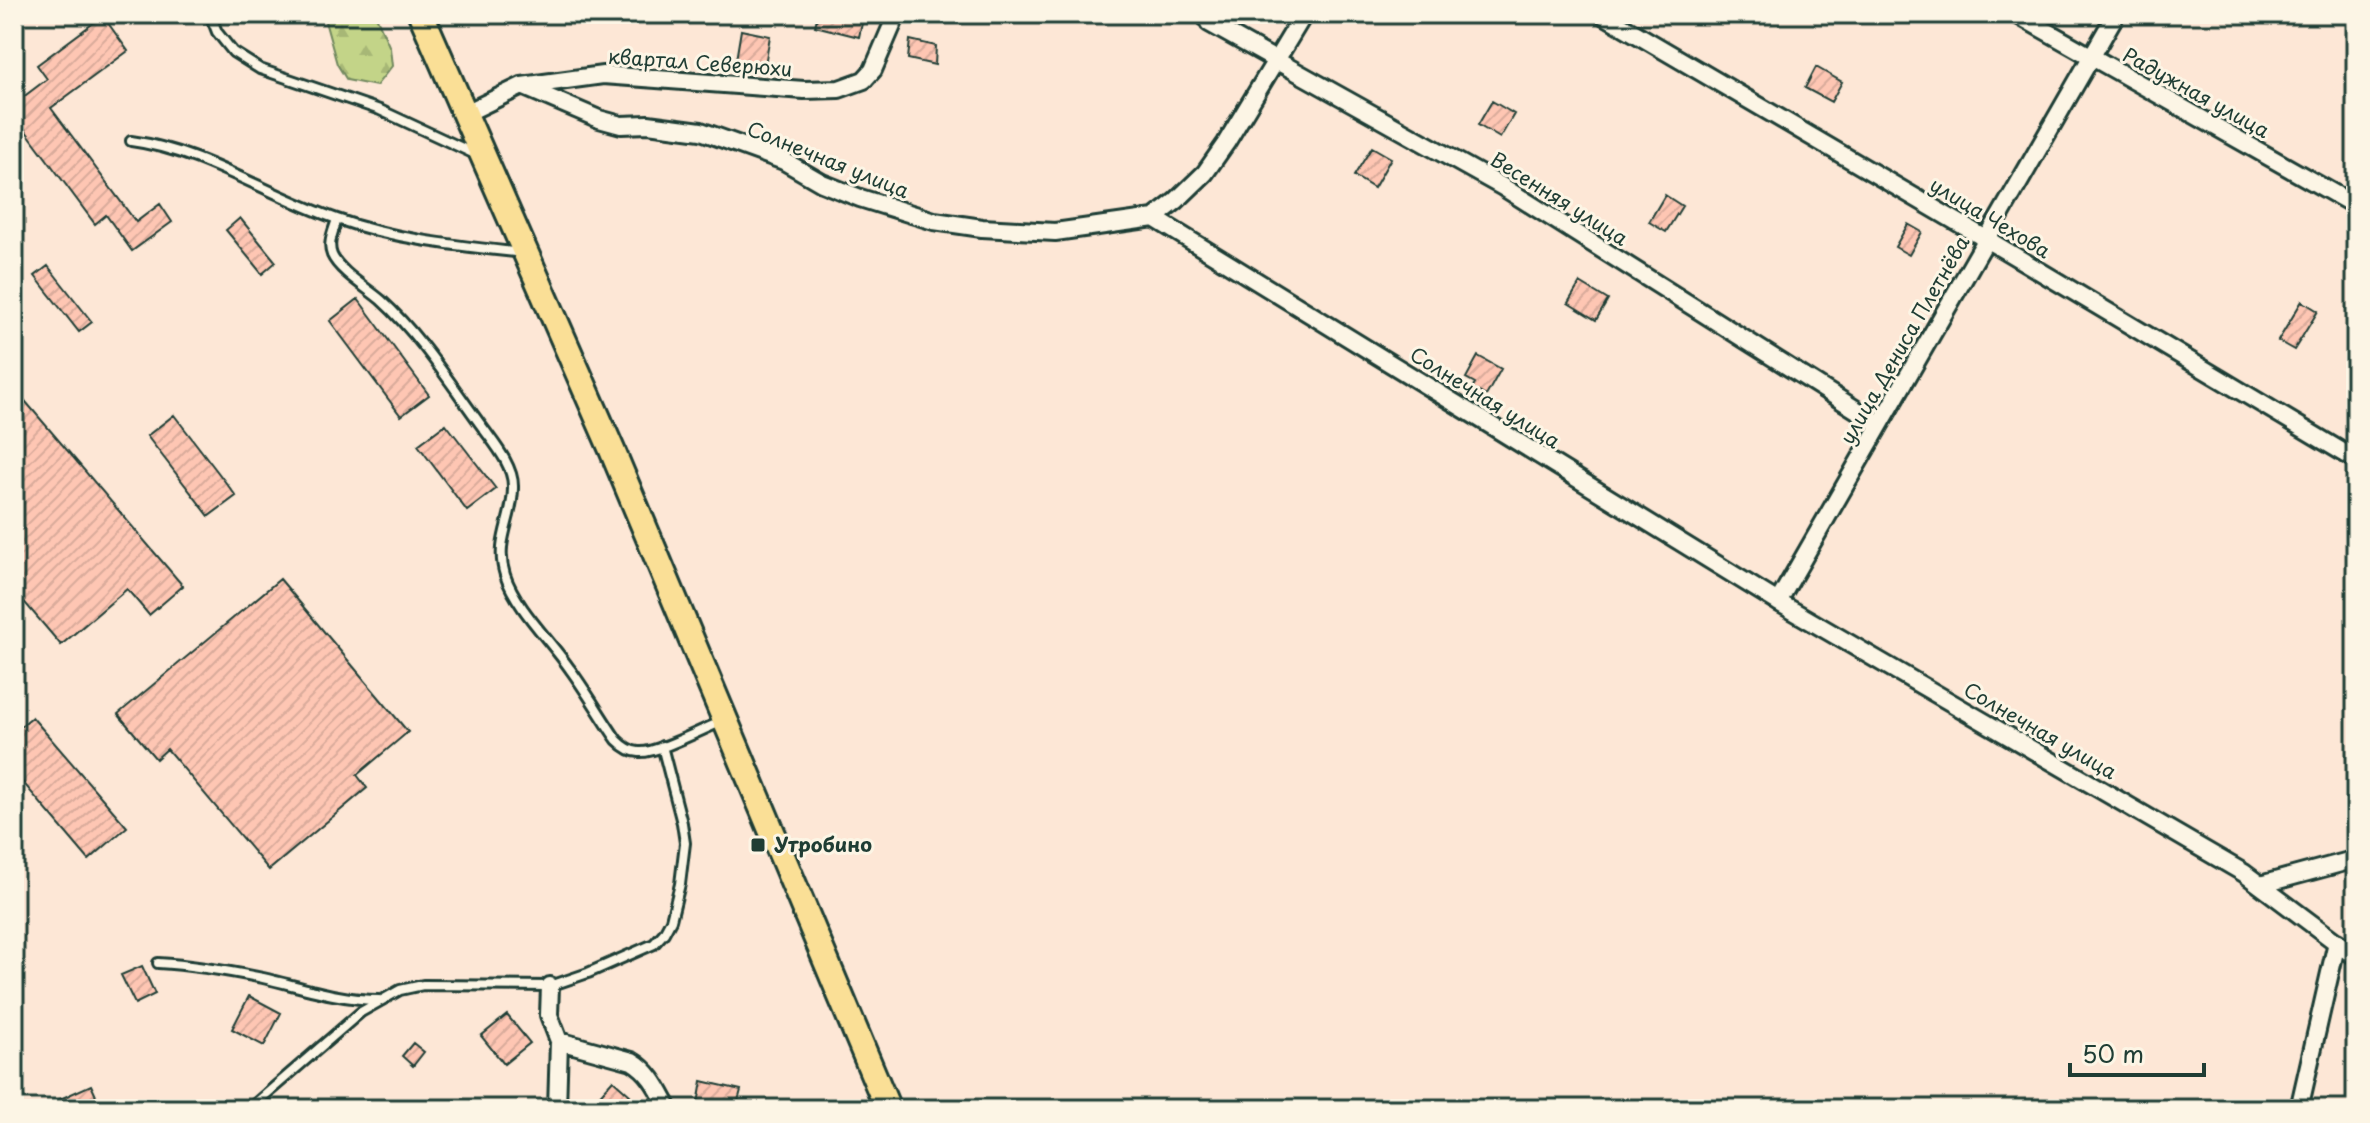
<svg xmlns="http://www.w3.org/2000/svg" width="2370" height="1123" viewBox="0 0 2370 1123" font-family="'Playpen Sans',sans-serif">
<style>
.forest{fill:url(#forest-firs);stroke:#71885e;stroke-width:2}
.building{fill:url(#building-hatch);stroke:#1f3d34;stroke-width:2}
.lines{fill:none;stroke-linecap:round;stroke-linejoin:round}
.lane-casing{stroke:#1f3d34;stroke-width:14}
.street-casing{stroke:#1f3d34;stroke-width:22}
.primary-casing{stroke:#1f3d34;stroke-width:30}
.lane{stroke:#fcf5e5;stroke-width:8}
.street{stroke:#fcf5e5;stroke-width:16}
.primary{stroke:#fadf96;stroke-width:24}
.poi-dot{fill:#1f3d34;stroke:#fcf5e5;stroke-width:3}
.labels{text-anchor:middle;stroke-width:6;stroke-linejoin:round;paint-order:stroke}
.street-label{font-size:20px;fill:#1f3d34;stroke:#fcf5e5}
.poi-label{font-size:20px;font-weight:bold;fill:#1f3d34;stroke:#fcf5e5;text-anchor:start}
</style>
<defs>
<pattern id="forest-firs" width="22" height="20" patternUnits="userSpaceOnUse" patternTransform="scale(2)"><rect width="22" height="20" fill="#c3d488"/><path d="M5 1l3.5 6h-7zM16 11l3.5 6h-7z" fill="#a7b776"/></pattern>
<pattern id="building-hatch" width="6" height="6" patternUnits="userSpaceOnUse" patternTransform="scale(2)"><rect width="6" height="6" fill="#fec6b3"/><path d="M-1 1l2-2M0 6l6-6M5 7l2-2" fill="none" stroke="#d9ab9b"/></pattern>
</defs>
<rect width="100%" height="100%" fill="#fde7d6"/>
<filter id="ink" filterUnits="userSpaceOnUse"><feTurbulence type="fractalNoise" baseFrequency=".0125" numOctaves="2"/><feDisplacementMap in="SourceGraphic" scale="16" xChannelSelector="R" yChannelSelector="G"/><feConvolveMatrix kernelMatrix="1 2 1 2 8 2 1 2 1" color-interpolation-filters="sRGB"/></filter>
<g filter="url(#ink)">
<path class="forest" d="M323 14H375L390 48 392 66 376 86 347 80 337 64Z"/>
<path class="building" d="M818 14H864L859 37 815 26Z
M103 16 128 51 51 108 136 222 160 204 172 222 132 251 106 215 95 224 14 115V104L47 79 37 65Z
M741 30 770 36 764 71 735 66Z
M910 40 936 46 935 65 908 59Z
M1816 67 1842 82 1831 102 1805 88Z
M1492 101 1514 114 1500 138 1478 125Z
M1372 147 1391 158 1374 188 1354 176Z
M1665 195 1682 206 1666 232 1649 222Z
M240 218 276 262 262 274 226 230Z
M1908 224 1922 232 1909 255 1895 247Z
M48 266 92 322 79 332 35 276Z
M1580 283 1608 300 1596 320 1568 303Z
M358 299 429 395 401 416 330 321Z
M2302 301 2318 311 2294 350 2278 341Z
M1478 356 1501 369 1486 396 1472 388 1475 383 1466 378Z
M14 388 183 586 149 615 127 589 61 645 14 590Z
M174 415 236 496 209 516 147 436Z
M446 424 496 489 467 511 418 445Z
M280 579 408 732 357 775 367 788 269 870 167 749 156 759 118 714Z
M32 717 127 827 89 860 14 772V732Z
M142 966 155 994 135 1004 121 975Z
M249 996 281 1013 264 1046 232 1029Z
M507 1015 530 1043 504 1064 481 1036Z
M413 1043 424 1052 413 1066 402 1056Z
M613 1080 630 1095 618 1109H587Z
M702 1081 741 1090 736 1109H722L698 1104Z
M91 1085 102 1109H38Z"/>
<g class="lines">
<defs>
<path id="lane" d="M210 14 217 32 233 52 260 69 380 110 475 154
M131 141C202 150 269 196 337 219 396 240 461 246 523 253
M337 219C334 230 327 243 332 255 339 271 367 288 381 300 421 336 454 389 486 432 497 447 513 467 513 486 514 518 494 541 505 575 516 608 550 640 570 669 587 692 601 717 617 740 623 746 630 752 639 752 656 754 705 728 723 721
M158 963C194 965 228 971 263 978 302 987 339 1000 379 1000
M249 1109 361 1012 400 990 423 985 550 986 588 973 654 944 664 933 671 920 680 884 685 843 682 823 662 746"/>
<path id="street" d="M1213 14 1209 23 1503 187 1879 424
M1602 14 1986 239 2356 460
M2016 14 2356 206
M522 86 599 119 621 125 648 124 701 131 784 161 822 183 860 198 934 221 982 228 1055 232 1154 218 1778 602 2244 873 2356 957
M464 114 522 86 603 75 804 90 839 89 864 80 873 70 897 14
M1154 218 1176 201 1205 173 1226 143 1304 14
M1778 602 2116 14
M2260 885 2356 859
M550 986 549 1015 559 1041 557 1109
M559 1041 632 1061C651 1072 659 1091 669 1109
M2299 1109 2337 942"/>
<path id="primary" d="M421 14 612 450 888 1109"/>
</defs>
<use href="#lane" class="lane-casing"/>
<use href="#street" class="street-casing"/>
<use href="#primary" class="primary-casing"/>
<use href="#lane" class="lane"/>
<use href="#street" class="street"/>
<use href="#primary" class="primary"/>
</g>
</g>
<rect class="poi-dot" x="750" y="837" width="16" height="16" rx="4"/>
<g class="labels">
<g class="street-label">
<text transform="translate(700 63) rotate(4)" y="7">квартал Северюхи</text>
<text transform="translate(2196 93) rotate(29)" y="7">Радужная улица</text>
<text transform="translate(828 160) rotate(22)" y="7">Солнечная улица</text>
<text transform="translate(1559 199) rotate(32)" y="7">Весенняя улица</text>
<text transform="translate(1990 218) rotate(31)" y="7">улица Чехова</text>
<text transform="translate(1905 340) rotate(-60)" y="7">улица Дениса Плетнёва</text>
<text transform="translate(1485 398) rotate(32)" y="7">Солнечная улица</text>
<text transform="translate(2040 731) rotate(30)" y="7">Солнечная улица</text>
</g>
<g class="poi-label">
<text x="774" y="852">Утробино</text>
</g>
</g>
<rect width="2370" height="1123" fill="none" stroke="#fcf5e5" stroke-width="48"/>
<rect x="24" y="24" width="2322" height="1075" fill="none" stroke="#1f3d34" stroke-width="3" filter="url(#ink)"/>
<path d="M2070 1063v12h134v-12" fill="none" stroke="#1f3d34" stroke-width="4"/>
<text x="2082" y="1063" font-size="24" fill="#1f3d34" stroke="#fcf5e5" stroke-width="6" paint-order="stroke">50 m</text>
</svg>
